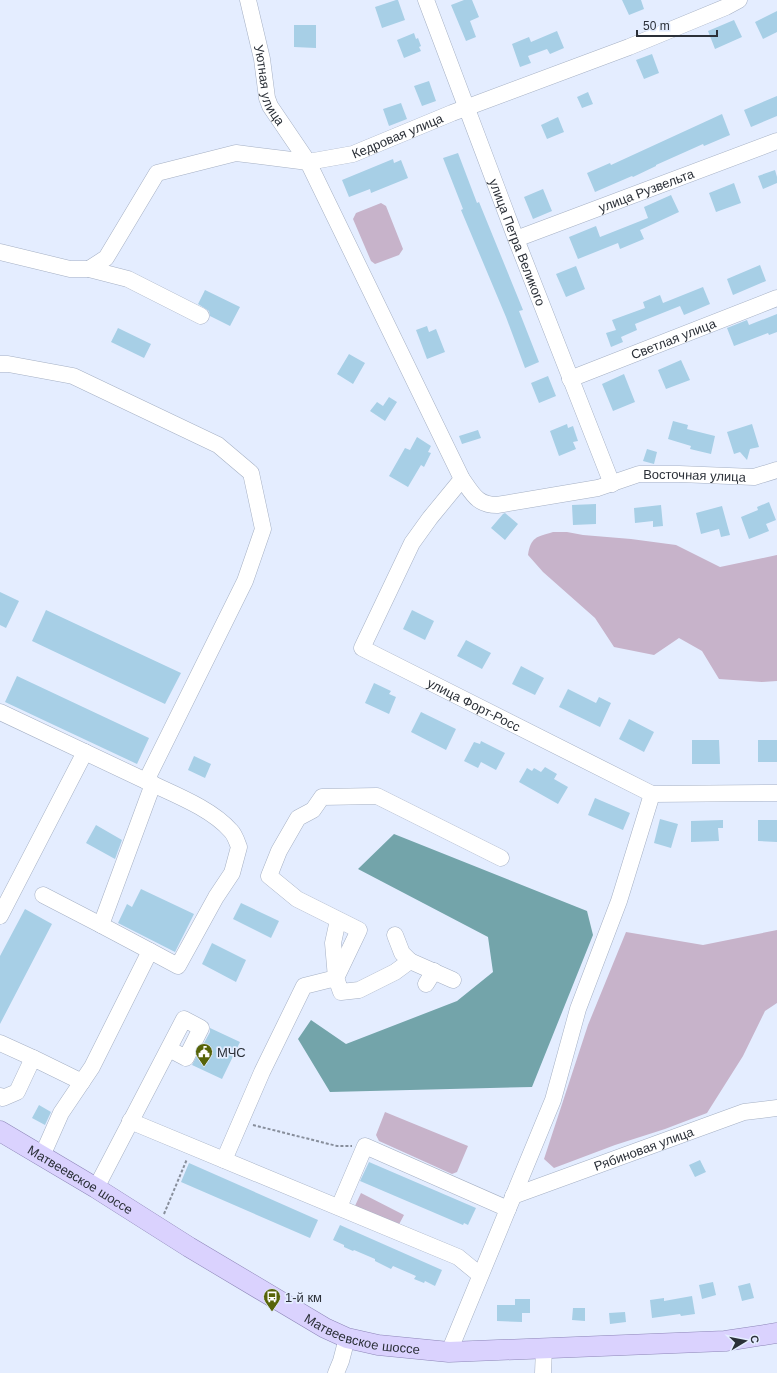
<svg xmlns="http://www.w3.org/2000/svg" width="777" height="1373" viewBox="0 0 777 1373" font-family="Helvetica,sans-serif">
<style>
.green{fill:#c7b3ca}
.water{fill:#73a4aa}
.building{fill:#a7cfe6}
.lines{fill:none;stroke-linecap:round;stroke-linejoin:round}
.minor-casing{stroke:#a5b0c4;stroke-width:17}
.major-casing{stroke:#8d86b8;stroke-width:21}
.path{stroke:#878e9b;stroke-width:2;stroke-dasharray:3 2;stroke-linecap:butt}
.minor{stroke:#fff;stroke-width:16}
.major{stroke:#dad2fe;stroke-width:20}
.labels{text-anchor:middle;stroke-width:3.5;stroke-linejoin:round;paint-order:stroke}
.street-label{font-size:13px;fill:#2b3038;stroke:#e4edff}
.poi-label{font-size:13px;fill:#2b3038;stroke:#e4edff;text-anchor:start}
</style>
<rect width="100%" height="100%" fill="#e4edff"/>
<path class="green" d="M381 203 386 206 403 249 399 255 375 264 371 261 353 219 356 213Z
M553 532H567L583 535 631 539 676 545 720 567 777 555V681L762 682 719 679 702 651 679 638 654 655 614 647 595 618 543 572 528 555C531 537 536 537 553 532Z
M777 930V1003L765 1011 743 1056 707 1113 665 1129 615 1145 554 1168 544 1159 588 1025 626 932 703 945Z
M385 1112 468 1146 457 1172 452 1174 379 1141 376 1135Z
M361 1193 404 1215 396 1230 354 1208Z"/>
<path class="water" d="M394 834 587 911 593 935 532 1087 330 1092 298 1039 311 1020 346 1044 457 1001 493 972 488 937 358 869Z"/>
<path class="building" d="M396 0H398L405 20 382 28 375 7Z
M464 0H472L479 17 470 21 476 37 466 41 451 5Z
M622 0H641L644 9 629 15Z
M777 11V32L763 39 755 22Z
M734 20 742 37 715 49 708 31Z
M294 25H316V48L294 47Z
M557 31 564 48 550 54 547 49 528 56 531 63 520 67 512 44 529 37 531 42Z
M414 33 416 39 418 38 421 46 419 47 421 51 404 58 397 40Z
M652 54 659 73 644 79 636 60Z
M429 81 436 101 422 106 414 86Z
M588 92 593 104 582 108 577 97Z
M777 96V116L751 127 744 110Z
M401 103 407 119 389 126 383 109Z
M722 114 730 135 704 146 703 144 656 165V166L633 177 632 176 595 192 587 173 610 163 611 165Z
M558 117 564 132 547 139 541 125Z
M458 153 477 203 479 202 523 310 519 311 539 362 525 368 506 317 461 210 463 209 443 158Z
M393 159 394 163 401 160 408 178 371 193 370 189 349 197 342 180Z
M775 170 777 177V183L763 189 758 176Z
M734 183 741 203 716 212 709 193Z
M543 189 552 211 533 219 524 197Z
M671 195 679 212 640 230 644 239 620 249 618 243 578 259 569 237 596 226 600 237 648 218 644 207Z
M760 265 766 281 733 295 727 279Z
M576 266 585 289 566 297 556 274Z
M703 287 710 304 684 315 680 306 635 324 637 330 621 337 623 342 611 347 606 333 616 330 612 320 645 308 643 302 660 295 663 303Z
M205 290 240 307 230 326 210 316 209 311 198 304Z
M777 314V332L769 335 768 333 734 346 727 328 747 320 749 325Z
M427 326 429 332 436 329 445 352 427 359 416 330Z
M118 328 151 344 144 358 111 342Z
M349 354 365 363 353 384 337 374Z
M681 360 690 380 666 389 658 370Z
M624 374 635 402 613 411 602 384Z
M548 376 556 396 539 403 531 383Z
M389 397 397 402 385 421 370 411 377 402 383 406Z
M673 421 688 425 687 429 715 436 711 454 690 449 691 446 668 439Z
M567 424 568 428 573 426 578 441 573 442 576 449 559 456 550 431Z
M752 424 759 447 750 449 747 460 740 452 734 454 727 432Z
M478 430 481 438 462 444 459 436Z
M417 437 431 446 428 452 431 453 424 467 421 465 408 487 389 476 405 448 410 450Z
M647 449 657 452 654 464 643 461Z
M769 502 776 520 766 524 769 531 749 539 741 517 758 510 757 507Z
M596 504V524L573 525 572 505Z
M661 505 663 526 653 527V521L635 523 634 508Z
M722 506 730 535 721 537 719 529 701 534 696 513Z
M505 513 518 524 505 540 491 528 503 514Z
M0 592 19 601 6 628 0 625Z
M46 610 181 673 165 704 32 641Z
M412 610 434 621 425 640 403 629Z
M466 640 491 653 482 669 457 656Z
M521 666 544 678 535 695 512 684Z
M17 676 149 738 137 764 5 702Z
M374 683 391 691 389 694 396 697 389 714 365 703Z
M568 689 596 703 599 697 611 703 600 727 559 707Z
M421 712 456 729 446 750 411 732Z
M629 719 654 732 644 752 619 739Z
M692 740H719L720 764H692Z
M758 740H777V762H758Z
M481 741 505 753 496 770 481 762 478 768 464 761 474 742 480 744Z
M194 756 211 764 205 778 188 770Z
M545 767 557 774 554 779 568 787 558 804 519 782 527 768 532 771 534 768 541 772Z
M595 798 630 813 623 830 588 815Z
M660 819 678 824 671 848 654 843Z
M723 820V828H718L719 841 691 842V821Z
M758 820H777V842L758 841Z
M96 825 122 840 115 859 86 843Z
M141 889 194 914 175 952 118 923 127 904 132 907Z
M241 903 279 921 271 938 233 919Z
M25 909 52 924 0 1024V956Z
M212 943 246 960 236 982 202 964Z
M210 1028 240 1042 222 1079 192 1065 210 1032Z
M39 1105 51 1112 45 1125 32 1118Z
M700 1160 706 1172 695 1177 689 1165Z
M369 1162 476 1208 468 1225 464 1223 463 1225 360 1181Z
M189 1163 318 1220 310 1238 181 1182Z
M340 1225 442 1270 435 1286 425 1281 424 1283 414 1279 416 1276 393 1266 391 1269 375 1261V1259L354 1250 353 1251 344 1247V1245L333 1240Z
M713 1282 716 1295 702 1299 699 1285Z
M750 1283 754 1298 742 1301 738 1286Z
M692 1296 695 1314 681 1316 680 1314 652 1318 650 1300 664 1298V1301Z
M515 1299H530V1313H522V1322L497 1321V1305H515Z
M573 1308H585V1321L572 1320Z
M625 1312 626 1322 610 1324 609 1313Z"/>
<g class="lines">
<defs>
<g id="minor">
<path id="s1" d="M248 0 262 59 267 98 270 106 308 162 462 479C473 494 477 505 497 505L598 488 639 474H679L754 477 777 470"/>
<path id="s2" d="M426 0 516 239 612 484"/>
<path id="s3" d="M516 239 777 141"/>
<path d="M0 252 70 269H89L128 279 201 316"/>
<path id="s4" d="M89 269 106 258 157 173 236 153 308 162 353 154 452 113 629 47 726 7 739 0"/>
<path d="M0 364H8L73 376 218 445 251 473 263 529 245 581 146 781C173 794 211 808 231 831 235 835 237 842 239 847L232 873 216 897 178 966 150 951 92 1067 61 1113 42 1156"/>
<path id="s5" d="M570 379 777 298"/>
<path id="s6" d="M462 479 430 518 412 543 362 648 652 794 777 793"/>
<path d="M0 712 146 781"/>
<path d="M43 895 101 925"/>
<path d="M0 916 85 752"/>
<path d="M395 935 402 953 410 961"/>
<path d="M150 951 101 925 153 784"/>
<path d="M336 978 359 930 297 899 269 876 279 851 298 818 313 810 322 797 377 796 501 858"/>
<path d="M336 978 333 943 338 920"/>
<path d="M426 984 434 971"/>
<path d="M0 1043 33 1058"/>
<path d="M0 1096 3 1098 17 1092 33 1058 82 1082"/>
<path d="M130 1121 458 1257 480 1275"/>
<path d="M224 1160 262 1072 304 986 336 978 341 992 359 990 395 972 410 961 453 980"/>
<path d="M96 1188 184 1019 201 1028 186 1058 169 1049"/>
<path id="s7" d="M513 1196 744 1112 777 1108"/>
<path d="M339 1207 365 1146 508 1209"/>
<path d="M449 1352 553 1100 578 1009 619 901 652 794"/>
<path d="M336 1373 341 1361 347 1338"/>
<path d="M543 1373 544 1348"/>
</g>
<g id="major">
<path id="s8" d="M0 1131 96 1188 189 1247 325 1328 347 1338 378 1345 449 1352 725 1341 777 1333"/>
</g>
</defs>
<use href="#minor" class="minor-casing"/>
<use href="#major" class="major-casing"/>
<path class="path" d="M253 1125 337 1146H352
M164 1214 187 1159"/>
<use href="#minor" class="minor"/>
<use href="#major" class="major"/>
</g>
<defs>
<symbol id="civic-pin" viewBox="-11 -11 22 30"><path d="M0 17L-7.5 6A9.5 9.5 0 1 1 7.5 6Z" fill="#576409" stroke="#e4edff"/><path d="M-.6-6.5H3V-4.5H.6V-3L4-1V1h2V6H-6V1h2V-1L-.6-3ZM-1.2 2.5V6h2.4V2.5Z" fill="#fff"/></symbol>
<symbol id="bus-pin" viewBox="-11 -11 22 30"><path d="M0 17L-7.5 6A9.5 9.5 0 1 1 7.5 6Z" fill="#576409" stroke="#e4edff"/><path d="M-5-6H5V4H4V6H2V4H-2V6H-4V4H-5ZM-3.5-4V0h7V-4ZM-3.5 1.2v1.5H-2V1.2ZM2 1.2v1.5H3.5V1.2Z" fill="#fff"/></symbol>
</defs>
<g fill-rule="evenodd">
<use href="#civic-pin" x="194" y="1042" width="20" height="27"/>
<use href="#bus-pin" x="262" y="1287" width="20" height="27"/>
</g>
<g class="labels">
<g class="street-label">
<text dy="5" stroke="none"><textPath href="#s1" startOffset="88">Уютная улица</textPath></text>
<text dy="5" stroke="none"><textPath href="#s4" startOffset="367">Кедровая улица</textPath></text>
<text dy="5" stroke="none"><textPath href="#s3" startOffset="139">улица Рузвельта</textPath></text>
<text dy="5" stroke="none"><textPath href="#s2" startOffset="259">улица Петра Великого</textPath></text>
<text dy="5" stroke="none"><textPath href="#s5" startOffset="111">Светлая улица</textPath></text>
<text dy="5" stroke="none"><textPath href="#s1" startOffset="776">Восточная улица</textPath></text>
<text dy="5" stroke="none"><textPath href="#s6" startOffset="323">улица Форт-Росс</textPath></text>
<text dy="5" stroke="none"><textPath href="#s7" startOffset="139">Рябиновая улица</textPath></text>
<text dy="5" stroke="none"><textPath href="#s8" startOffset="94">Матвеевское шоссе</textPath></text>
<text dy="5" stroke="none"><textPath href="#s8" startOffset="418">Матвеевское шоссе</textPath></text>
</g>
<g class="poi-label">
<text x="217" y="1057">МЧС</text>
<text x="285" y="1302">1-й км</text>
</g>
</g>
<g transform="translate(745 1341) rotate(80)" stroke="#e4edff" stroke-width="3" paint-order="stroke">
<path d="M0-3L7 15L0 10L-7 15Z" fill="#2b3038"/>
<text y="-6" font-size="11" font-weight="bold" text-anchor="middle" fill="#2b3038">С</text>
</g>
<path d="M637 30v6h80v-6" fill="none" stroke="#2b3038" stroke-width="2"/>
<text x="643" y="30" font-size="12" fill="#2b3038" stroke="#e4edff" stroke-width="3" paint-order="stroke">50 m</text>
</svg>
